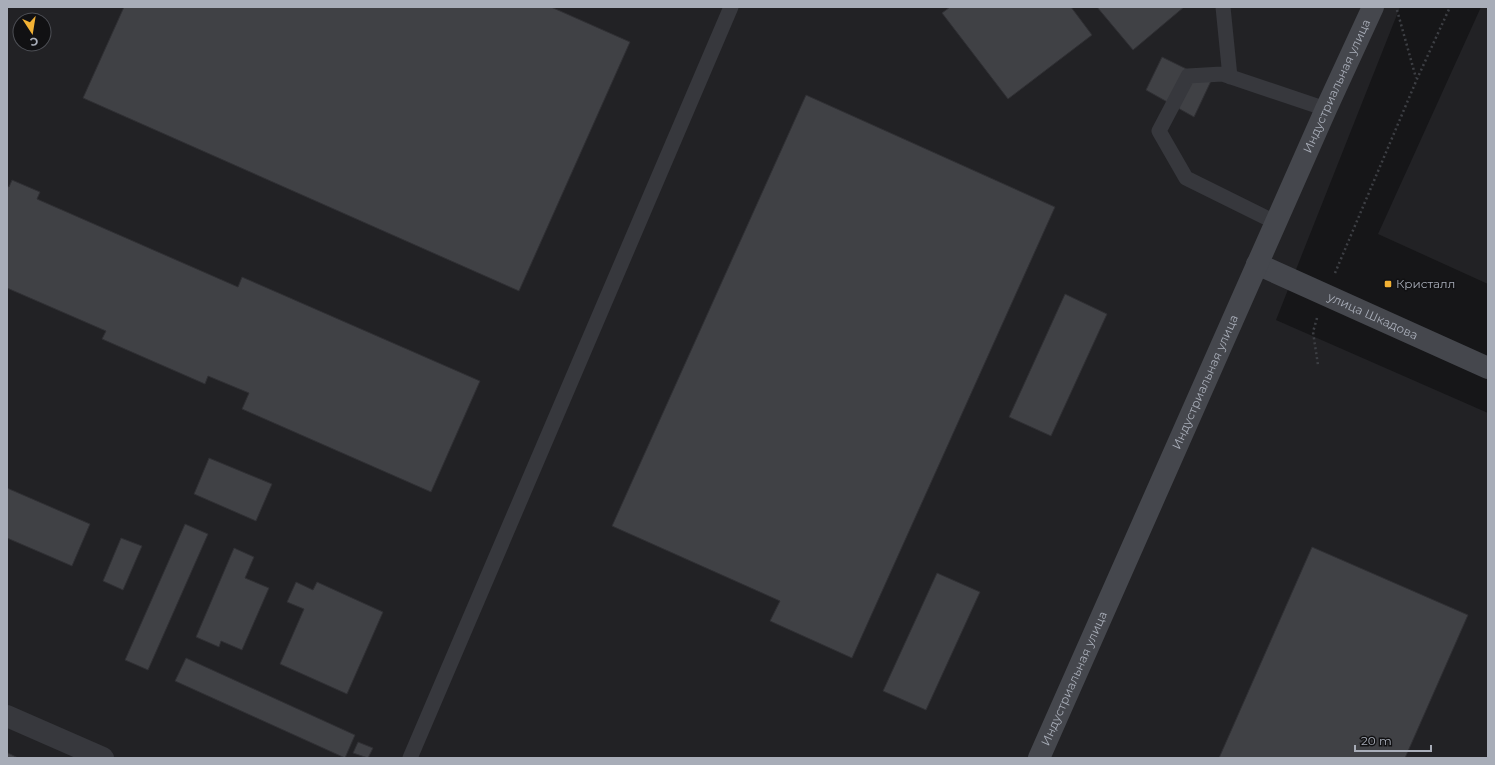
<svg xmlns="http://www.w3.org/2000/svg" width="1495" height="765" viewBox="0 0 1495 765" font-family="Montserrat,sans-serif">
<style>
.built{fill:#222225;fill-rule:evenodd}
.building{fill:#404145;stroke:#303034}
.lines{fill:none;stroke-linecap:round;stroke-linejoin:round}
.path{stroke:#3d3f44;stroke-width:2.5;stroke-dasharray:2 3;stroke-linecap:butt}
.lane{stroke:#37383d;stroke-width:15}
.street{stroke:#37383d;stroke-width:22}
.secondary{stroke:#45474d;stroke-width:22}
.poi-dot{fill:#f2b134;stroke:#111113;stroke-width:1.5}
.labels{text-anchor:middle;stroke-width:3;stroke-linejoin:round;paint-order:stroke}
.street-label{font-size:12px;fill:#a8adb8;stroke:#111113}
.poi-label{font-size:12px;fill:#a8adb8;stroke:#111113;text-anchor:start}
</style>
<rect width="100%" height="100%" fill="#161618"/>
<path class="built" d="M7 7H1400L1276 320 1488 413V758H7ZM20 20H44V44H20Z
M1481 7H1488V284L1378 234Z"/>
<path class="building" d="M124 7H551L630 42 519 291 83 98Z
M950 7H1071L1092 35 1008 99 942 13Z
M1097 7H1184L1133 50Z
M1162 57 1211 81 1194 117 1146 90Z
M806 95 1055 207 852 658 770 621 780 601 612 526Z
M12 180 40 192 37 199 238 287 242 277 480 381 431 492 242 409 249 393 208 376 205 384 102 339 106 331 7 288V186L9 187Z
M1065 294 1107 314 1051 436 1009 417Z
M209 458 272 484 256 521 194 494Z
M7 488 90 524 72 566 7 538Z
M185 524 208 534 148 670 125 660Z
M121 538 142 546 123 590 103 581Z
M1312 547 1468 615 1405 758H1219Z
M234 548 254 557 245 578 269 588 242 650 221 641 219 647 196 637Z
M937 573 980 592 926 710 883 691Z
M296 582 313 590 317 582 383 612 347 694 280 664 304 609 287 602Z
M186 658 355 735 345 758 175 681Z
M358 742 373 748 368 758 353 753Z
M8 753 18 758H7Z"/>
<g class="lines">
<path class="path" d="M1397 10 1416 78
M1335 273 1417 79 1450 7
M1317 318 1313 332 1318 365"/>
<path class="lane" d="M1223 7 1230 77
M1275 222 1186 178 1159 131 1188 76 1222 74 1326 109
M410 758 731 7"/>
<path class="street" d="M7 716 103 758"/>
<g class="secondary">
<path id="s1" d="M1257 264 1488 368"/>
<path id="s2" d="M1039 758 1326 109 1373 7"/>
</g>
</g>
<rect class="poi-dot" x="1384" y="280" width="8" height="8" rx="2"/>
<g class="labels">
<g class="street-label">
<text dy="4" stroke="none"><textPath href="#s2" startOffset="735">Индустриальная улица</textPath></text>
<text dy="4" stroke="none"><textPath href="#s1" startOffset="127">улица Шкадова</textPath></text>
<text dy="4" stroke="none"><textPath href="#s2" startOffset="411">Индустриальная улица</textPath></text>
<text dy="4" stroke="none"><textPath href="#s2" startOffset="87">Индустриальная улица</textPath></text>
</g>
<g class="poi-label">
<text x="1396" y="288">Кристалл</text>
</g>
</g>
<rect width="1495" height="765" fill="none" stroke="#a8adb8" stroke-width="16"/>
<g transform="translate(32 32) rotate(168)"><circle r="19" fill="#111113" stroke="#4d4f55"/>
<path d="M0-3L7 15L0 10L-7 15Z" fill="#f2b134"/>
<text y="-6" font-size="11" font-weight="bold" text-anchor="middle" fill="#a8adb8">С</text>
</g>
<path d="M1355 745v6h76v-6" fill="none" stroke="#a8adb8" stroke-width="2"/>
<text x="1361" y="745" font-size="12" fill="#a8adb8" stroke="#111113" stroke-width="3" paint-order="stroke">20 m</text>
</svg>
